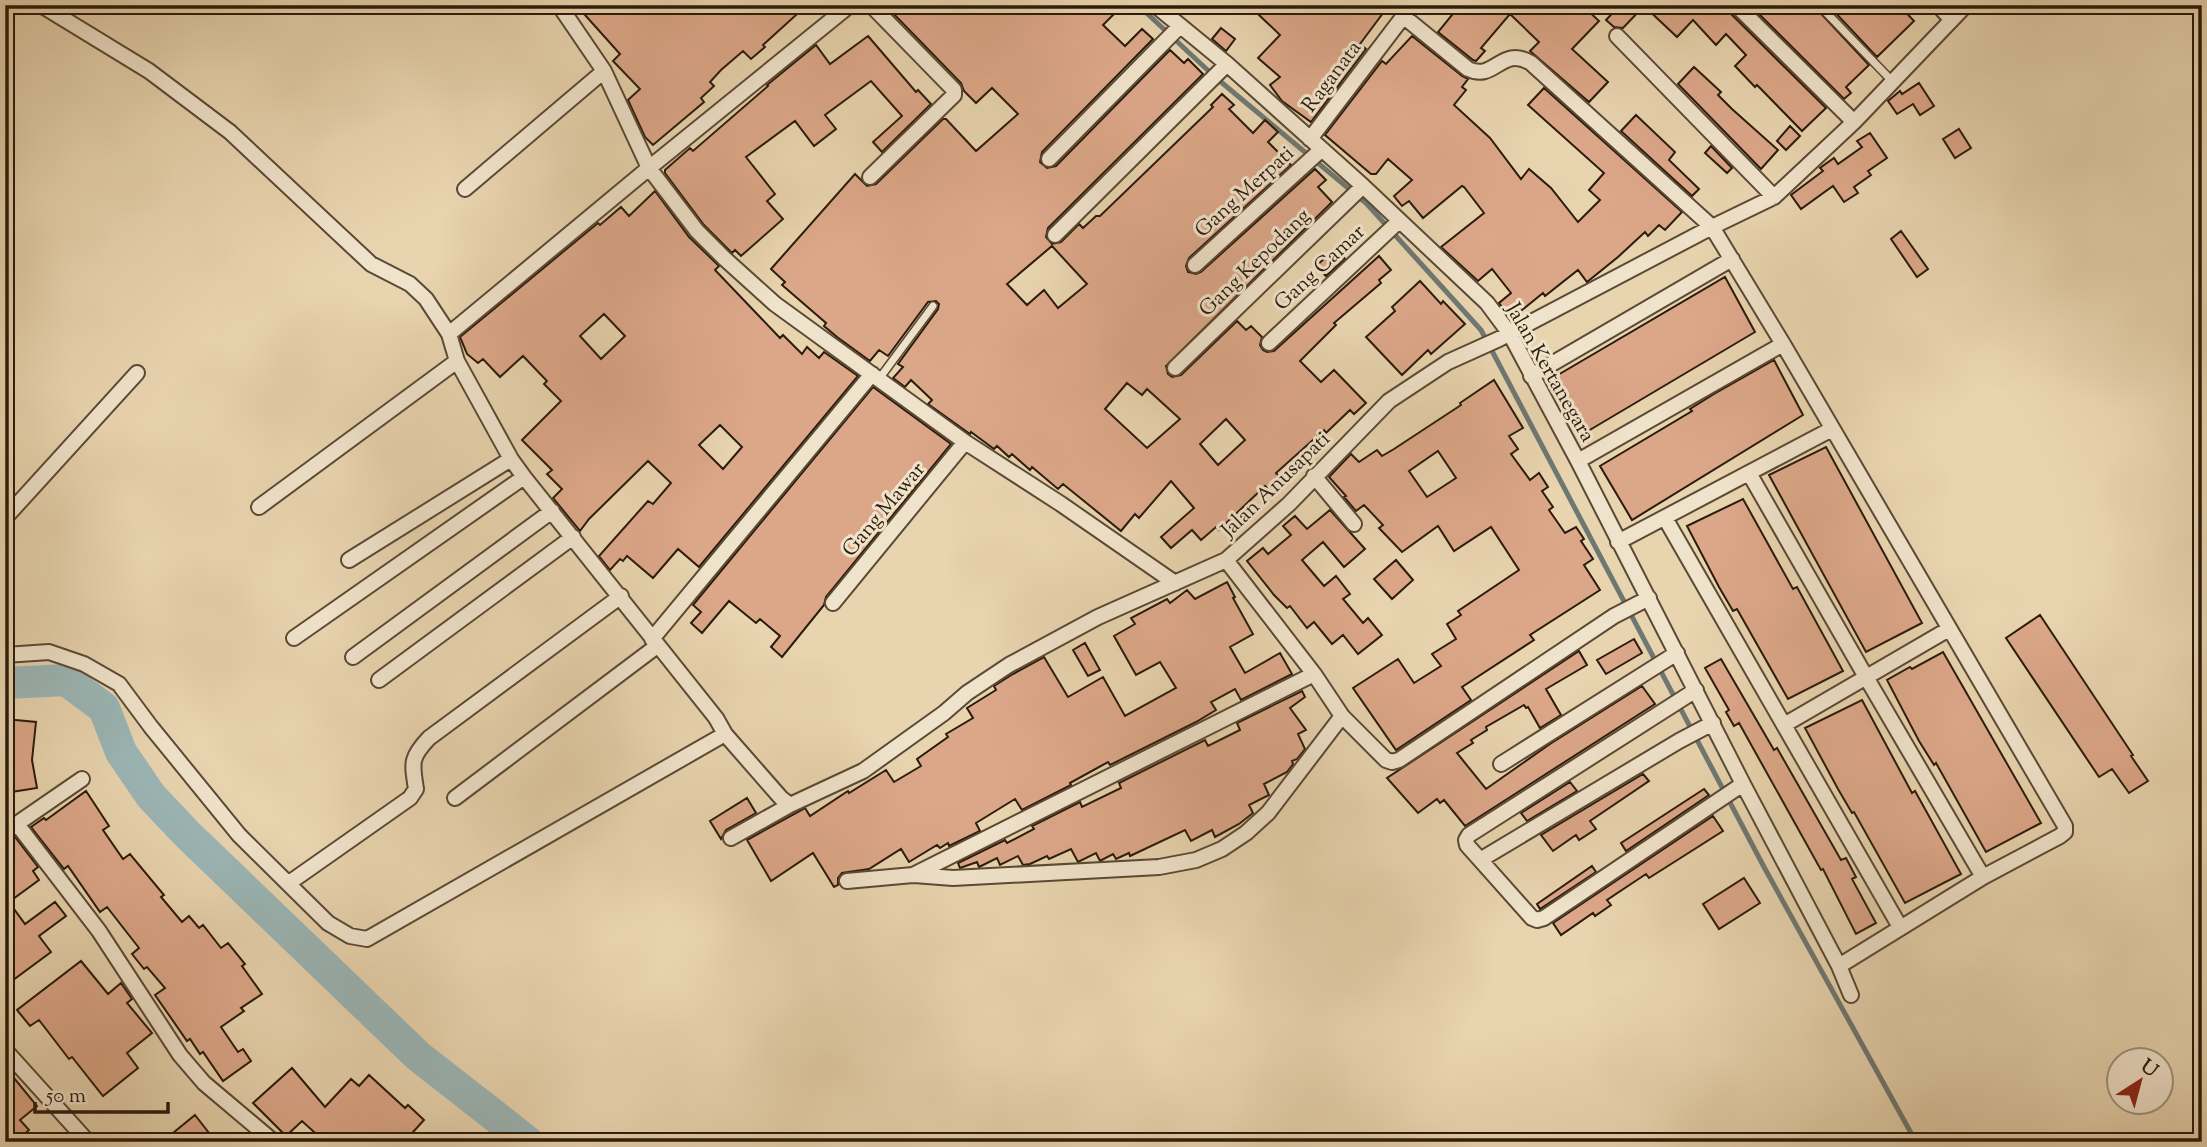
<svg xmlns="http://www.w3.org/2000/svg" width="2207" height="1147" viewBox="0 0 2207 1147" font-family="'Sorts Mill Goudy',serif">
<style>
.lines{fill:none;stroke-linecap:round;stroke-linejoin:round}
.stream{stroke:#6e7872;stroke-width:5}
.river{stroke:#9bb6b6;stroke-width:32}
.building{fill:#dca789;stroke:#2a1b0b;stroke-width:2;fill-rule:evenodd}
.lane-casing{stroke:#5a4934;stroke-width:10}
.street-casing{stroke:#5a4934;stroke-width:18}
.lane{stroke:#f0e3cb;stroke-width:7}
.street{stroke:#f0e3cb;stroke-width:14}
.labels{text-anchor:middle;stroke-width:6;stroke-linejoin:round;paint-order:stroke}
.street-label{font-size:21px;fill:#2a1b0b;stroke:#f0e3cb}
</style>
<rect width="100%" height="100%" fill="#e8d4af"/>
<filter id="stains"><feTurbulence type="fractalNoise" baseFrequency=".00286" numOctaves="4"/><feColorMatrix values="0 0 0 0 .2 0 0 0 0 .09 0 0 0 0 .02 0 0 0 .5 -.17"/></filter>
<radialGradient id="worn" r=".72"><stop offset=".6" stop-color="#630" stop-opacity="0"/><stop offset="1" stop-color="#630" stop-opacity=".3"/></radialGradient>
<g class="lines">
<path class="stream" d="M1138 5 1215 77 1366 203 1481 330 1764 867 1916 1142"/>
<path class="river" d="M5 683 66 680 104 708 121 752 151 796 187 834 418 1056 528 1142"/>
</g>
<path class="building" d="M576 5H720L728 14 737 5H807L763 45 765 47 751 59 743 51 721 70 710 82 714 86 701 98 704 102 653 145 645 137 628 100 640 89 613 61 620 54Z
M885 5H1109L1116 12 1103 25 1125 46 1142 29 1153 39 1042 152 1040 162 1047 168 1056 166 1170 50 1184 63 1188 59 1203 74 1048 228 1046 237 1052 244 1061 242 1079 224 1083 228 1096 216H1100L1213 107 1211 105 1222 94 1234 105 1229 109 1253 133 1265 120 1278 132 1268 142 1291 165 1189 258 1186 266 1188 272 1196 274 1201 272 1315 169 1326 180 1318 187 1332 202 1166 366 1168 374 1172 377 1181 375 1237 321 1246 330 1251 326 1262 337 1260 345 1263 350 1267 352 1274 351 1379 256 1391 270 1379 280 1381 283 1334 323 1336 325 1300 361 1321 382 1334 370 1366 403 1354 414 1350 410 1326 433 1324 430 1276 473 1286 484 1274 495 1265 486 1219 530 1216 527 1201 540 1192 530 1171 548 1161 537 1194 508 1171 481 1139 518 1135 514 1121 531 1063 484 1058 489 1032 467 1030 470 1012 454 1009 457 997 446 994 449 971 432 970 434 928 404 932 400 911 380 905 387 893 378 903 367 898 364 938 309 939 304 936 301 928 302 888 356 879 350 870 361 837 337 824 326 826 323 782 285 785 282 771 269 855 174 867 186 876 184 943 119H946L976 151 1018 114 992 88 976 103 964 91 961 83ZM1052 246 1087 284 1058 308 1044 290 1027 305 1007 284ZM1127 383 1142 395 1147 389 1180 419 1147 448 1105 409ZM1226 419 1245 440 1218 465 1200 444Z
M1266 5H1389L1360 44 1366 49 1311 122 1282 101 1270 85 1280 77 1258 58 1280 35 1259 15Z
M1460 5H1582L1599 21 1572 49 1608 82 1589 102 1530 51 1539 42 1510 14 1481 48 1485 51 1476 61 1473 60 1438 32Z
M1620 5H1727L1729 12 1826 108 1802 131 1757 85 1755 87 1735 66 1746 55 1726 34 1716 45 1693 20 1677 37 1644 6 1623 28 1614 27 1606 20Z
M1750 5H1813L1869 65 1846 87 1851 93 1844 99Z
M1828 5H1899L1914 21 1877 57Z
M1221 28 1235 39 1226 51 1212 39Z
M868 36 916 92 918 90 931 104 882 152 873 142 902 116 871 81 825 115 836 129 814 146 795 121 746 157 775 194 767 201 783 219 741 256 735 250 732 253 704 225 665 173V170L690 148 693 151 768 86 767 85 816 45 830 64Z
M1412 36 1462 76 1468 79 1462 87 1466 90 1454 105 1490 138 1521 179 1529 169 1551 188 1578 222 1600 200 1589 190 1604 173 1528 105 1544 88 1682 212 1665 230 1659 225 1648 236 1645 232 1618 257 1587 282 1578 270 1545 296 1543 293 1511 319 1499 303 1511 293 1492 269 1478 281 1441 247 1484 213 1464 187 1462 186 1423 218 1409 201 1402 206 1394 196 1412 180 1388 159 1376 174H1371L1325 135 1382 61 1386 64Z
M1694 67 1721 92 1718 95 1732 109 1778 150 1761 169 1678 84Z
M1919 83 1934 106 1920 115 1913 104 1897 114 1888 101 1900 91 1902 94Z
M1636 115 1675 152 1669 160 1699 189 1692 196 1621 131Z
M1790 126 1800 136 1786 150 1777 141Z
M1959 129 1971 148 1955 158 1943 139Z
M1870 133 1887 158 1868 171 1871 175 1854 187 1858 193 1844 202 1833 186 1801 209 1791 195 1823 171 1820 168 1834 158 1838 164 1862 147 1857 141Z
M1711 146 1732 168 1727 173 1705 153Z
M655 191 689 237 719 266 715 270 780 338 783 335 802 354 807 347 819 358 824 352 858 376 699 567 678 549 653 578 627 556 623 561 620 559 610 570 599 556 648 501 653 504 671 483 648 461 589 519 580 531 553 498 562 489 547 474 552 470 522 440 561 401 544 384 547 381 523 356 500 377 483 359 478 363 467 354 460 337 598 223 600 225 621 207 629 216ZM604 314 625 336 601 359 580 336ZM720 425 742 447 723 469 699 445Z
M1901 231 1928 269 1917 277 1891 239Z
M1336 248 1345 259 1326 276 1316 266Z
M1725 277 1755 332 1583 434 1551 379Z
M1420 281 1441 304 1443 301 1465 324 1431 354 1428 350 1402 375 1366 337 1395 311 1392 307Z
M1774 360 1803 415 1632 520 1600 466 1692 411 1690 409 1714 394Z
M1494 380 1523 428 1509 436 1518 449 1511 454 1530 480 1539 473 1548 487 1542 491 1553 507 1549 510 1565 533 1576 527 1584 539 1581 541 1593 559 1584 565 1600 590 1530 635 1534 640 1462 687 1471 700 1396 750 1353 688 1398 659 1414 683 1441 666 1432 654 1456 639 1447 624 1461 615 1458 611 1519 570 1491 527 1454 551 1438 526 1402 552 1379 528 1383 525 1364 505 1356 511 1344 497 1346 496 1329 477 1351 454 1359 462 1377 450 1382 456 1394 449 1461 405 1460 403ZM1438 451 1456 478 1427 497 1409 471Z
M873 387 951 444 826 597 824 605 782 657 771 647 780 636 760 619 756 623 729 601 702 633 691 623 701 612 693 605Z
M1826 447 1922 623 1866 652 1769 475Z
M1743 499 1793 589 1797 587 1843 671 1788 699 1737 609 1733 611 1719 587 1687 526Z
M1330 510 1365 549 1344 567 1323 542 1302 560 1324 586 1336 576 1350 594 1343 599 1363 623 1368 618 1382 635 1358 654 1343 635 1332 644 1314 622 1307 628 1290 606 1287 608 1274 595 1247 561 1263 548 1268 554 1291 535 1283 526 1295 516 1307 529Z
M1396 560 1413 580 1392 599 1374 579Z
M1227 582 1235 597 1233 598 1253 634 1230 647 1245 673 1280 653 1292 674 1241 700 1235 689 1211 702 1216 710 1196 722 1110 765 1108 762 1070 783 1071 785 1022 810 1015 799 976 823 980 831 949 846 948 843 940 848 937 845 909 862 901 849 869 869 842 873 838 878V885L834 887 813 853 771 881 747 840 805 808 810 816 848 791 849 793 886 770 894 782 921 766 917 759 948 737 946 734 973 718 967 708 996 690 994 686 1013 674 1044 657 1068 697 1103 677 1125 716 1176 688 1160 662 1136 675 1114 636 1135 624 1131 618 1167 599 1170 603 1187 590 1195 599Z
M2040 615 2133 755 2131 756 2148 781 2129 793 2112 769 2099 777 2006 638Z
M1634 639 1642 653 1606 674 1597 660Z
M1085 643 1100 670 1088 676 1073 650Z
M1579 651 1587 665 1546 689 1561 715 1540 728 1528 707 1526 708 1524 705 1486 727 1487 730 1471 740 1473 743 1457 753 1486 789 1550 744 1642 686 1655 704 1465 826 1444 800 1440 803 1437 799 1418 813 1387 778Z
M1943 652 2041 823 1986 852 1936 763 1934 765 1919 741 1887 680 1910 667 1912 669Z
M1721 659 1774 750 1777 748 1841 860 1846 858 1856 877 1852 879 1876 923 1856 934 1823 869 1821 870 1739 723 1734 726 1726 712 1729 710 1705 668Z
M1302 691 1305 697 1290 708 1306 730 1298 734 1305 749 1297 759 1292 761 1293 764 1287 772 1264 784 1269 795 1249 805 1253 813 1239 824 1215 837 1212 830 1191 841 1185 830 1130 856 1129 853 1116 859 1113 854 1100 861 1096 853 1078 862 1071 849 1049 859 1047 856 1030 864 1023 865 1018 856 1000 865 997 858 979 867 977 862 960 868 958 863 1005 840 1007 843 1034 829 1032 826 1080 802 1082 807 1121 788 1119 783 1205 740 1208 746 1240 730 1237 723Z
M1862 700 1912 793 1915 791 1961 874 1905 903 1854 812 1852 813 1838 789 1805 728Z
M5 719 36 722 32 760 37 788 5 793Z
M1643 774 1649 781 1590 821 1596 829 1579 840 1576 835 1553 851 1541 835Z
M1570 782 1577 791 1527 821 1521 813Z
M1704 789 1709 795 1626 851 1621 843Z
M86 791 109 826 103 830 123 859 130 854 164 895 161 897 182 922 189 916 199 928 203 925 221 948 228 943 245 964 242 966 262 994 241 1008 244 1011 221 1027 238 1052 243 1049 251 1061 223 1081 203 1052 200 1054 190 1039 187 1041 155 995 165 988 147 967 144 969 132 954 139 948 107 907 100 912 68 866 64 869 31 827 44 818 46 820Z
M747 798 756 813 726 830 721 839 710 821Z
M1713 816 1723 831 1649 878 1646 874 1607 900 1611 905 1595 916 1593 913 1561 935 1553 923Z
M15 837 38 867 33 871 39 880 9 902 25 924 55 902 66 916 39 936 51 952 5 986V842Z
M1592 866 1596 872 1540 909 1537 904Z
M1744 878 1760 903 1719 929 1703 904Z
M81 961 108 994 121 983 132 999 127 1003 152 1033 127 1053 138 1068 103 1096 72 1057 69 1059 39 1020 30 1026 17 1010Z
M5 1067 37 1106 20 1120 29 1130 15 1142H5Z
M292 1068 325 1107 351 1079 359 1086 369 1075 405 1108 408 1105 424 1120 404 1142H325L302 1121 286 1136 253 1103Z
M195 1115 216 1142H162Z"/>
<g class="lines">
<defs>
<path id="lane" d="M1819 5 1892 81
M879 379 933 306"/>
<path id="street" d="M41 5 149 71 230 132 371 264 410 284 426 299 449 334 457 361 511 459 524 477 716 718 725 734 781 798 790 805
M559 5 604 71 649 168 697 231 724 258 775 304 965 442 1061 504 1175 583
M1155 5 1227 64 1363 186 1487 303 1510 334 1578 461 1743 784 1839 966 1851 995
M1736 5 1854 122
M1938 5 1952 20
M1403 16 1468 69C1495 82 1501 45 1531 63L1712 227 1783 344 2065 826V832L2060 836 1983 877 1839 966
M1617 36 1774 197
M1310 139 1412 5
M1049 159 1180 26
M870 177 954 95V90L871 5
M465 189 604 71
M1055 235 1227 64
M1195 265 1322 149
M449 334 649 168 850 5
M1269 343 1398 222
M1175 368 1363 186
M1531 376 1732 259
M1578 461 1783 344
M1749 473 1866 677 1983 877
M1314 476 1354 524
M259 507 457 361
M5 518 137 373
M1665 518 1900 927
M1618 542 1832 429
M349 560 511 459
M1226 560 1314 674 1342 716 1386 760 1392 762 1399 760 1614 616 1649 598
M833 603 965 442
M294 638 524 477
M652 639 872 374
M5 655 49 652 84 664 119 684 151 727 239 835 328 923 350 936 367 939 725 734
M353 657 552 511
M379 680 573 537
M1696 690 1469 835 1466 840 1467 845 1532 918 1537 920 1544 918 1743 784
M1784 725 1949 629
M1501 764 1677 653
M455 798 657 646
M17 824 99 931 180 1055 204 1083 274 1142
M5 832 82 779
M731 838 790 805 863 771 944 713 967 693 1009 665 1098 617 1226 560 1289 504 1389 401 1448 362 1499 339 1712 227 1774 197 1854 122 1966 5
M1480 860 1679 741 1713 723
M914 875 953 878 1159 867 1196 860 1222 849 1246 833 1268 813 1342 716
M847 881 913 875 1314 674
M289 883 410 798 416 789C412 763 410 758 429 738L621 596
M5 1050 88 1142"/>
</defs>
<use href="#lane" class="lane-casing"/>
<use href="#street" class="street-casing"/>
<use href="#lane" class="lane"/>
<use href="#street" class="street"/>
</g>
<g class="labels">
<g class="street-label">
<text transform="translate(1331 76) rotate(-53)" y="7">Raganata</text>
<text transform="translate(1244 191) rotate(-42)" y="7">Gang Merpati</text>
<text transform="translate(1254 262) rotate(-44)" y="7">Gang Kepodang</text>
<text transform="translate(1319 267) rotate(-43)" y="7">Gang Camar</text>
<text transform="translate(1551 372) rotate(60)" y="7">Jalan Kertanegara</text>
<text transform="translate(1275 484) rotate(-44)" y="7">Jalan Anusapati</text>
<text transform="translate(883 509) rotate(-50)" y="7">Gang Mawar</text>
</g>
</g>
<rect width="2207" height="1147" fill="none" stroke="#e8d4af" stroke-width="28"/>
<rect x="7" y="7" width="2193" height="1133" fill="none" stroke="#2a1b0b" stroke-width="3.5"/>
<rect x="14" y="14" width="2179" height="1119" fill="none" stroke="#2a1b0b" stroke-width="2"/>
<g transform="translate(2140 1081) rotate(36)"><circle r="33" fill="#f0e3cb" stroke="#a1937e" stroke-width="2"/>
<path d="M0-5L12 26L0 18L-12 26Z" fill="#8f2418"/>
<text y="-10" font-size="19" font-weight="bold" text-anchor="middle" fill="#2a1b0b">U</text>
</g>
<path d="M35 1102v10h133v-10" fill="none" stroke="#2a1b0b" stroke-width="3.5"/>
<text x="46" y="1102" font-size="21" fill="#2a1b0b" stroke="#f0e3cb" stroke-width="5" paint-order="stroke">50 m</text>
<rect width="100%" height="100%" filter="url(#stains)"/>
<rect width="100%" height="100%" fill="url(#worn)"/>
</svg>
